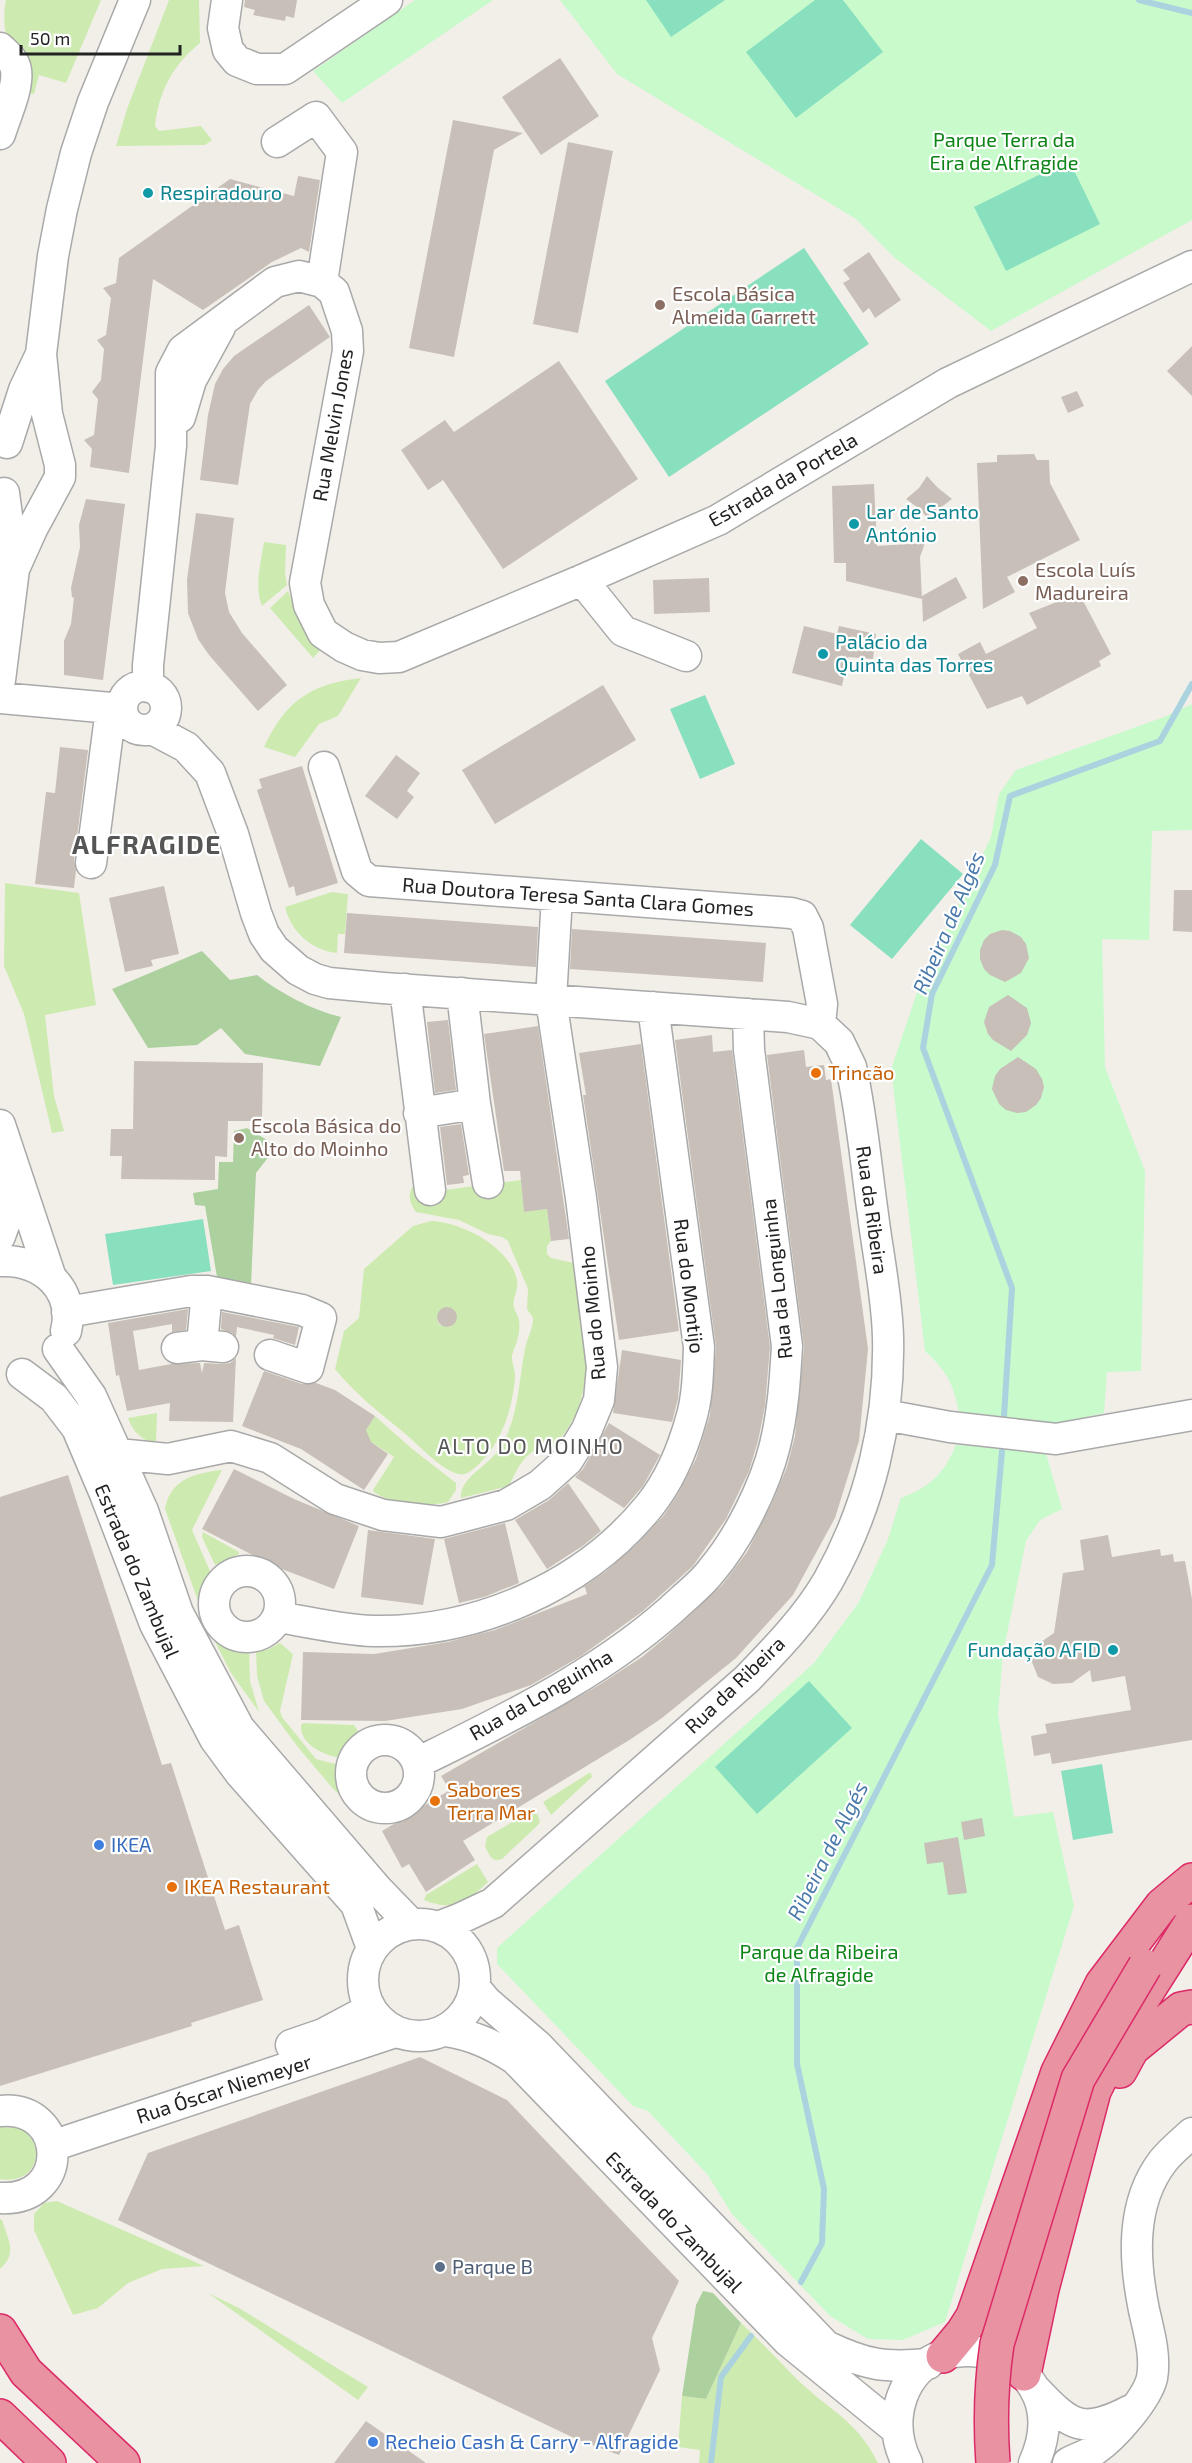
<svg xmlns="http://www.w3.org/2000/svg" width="1192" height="2463" viewBox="0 0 1192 2463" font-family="'Exo 2',sans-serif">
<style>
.grass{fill:#cdebb0;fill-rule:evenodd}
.forest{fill:#add19e}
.park{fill:#c8facc}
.pitch{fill:#88e0be}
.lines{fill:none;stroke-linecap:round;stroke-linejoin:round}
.stream{stroke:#aad3df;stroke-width:6}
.building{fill:#c7bfb8}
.minor-casing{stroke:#a9a9a9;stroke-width:33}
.highway-casing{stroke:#dc2a67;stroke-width:36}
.minor{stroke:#fff;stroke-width:30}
.highway{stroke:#e892a2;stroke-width:33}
.highway-bridge-casing{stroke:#dc2a67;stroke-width:36;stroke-linecap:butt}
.highway-bridge{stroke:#e892a2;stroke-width:33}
.culture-dot{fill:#0f9aa8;stroke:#fff;stroke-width:2}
.education-dot{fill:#8d6e63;stroke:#fff;stroke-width:2}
.food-dot{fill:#e8710a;stroke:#fff;stroke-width:2}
.shop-dot{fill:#3f7fe0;stroke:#fff;stroke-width:2}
.service-dot{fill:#5c6f8a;stroke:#fff;stroke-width:2}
.labels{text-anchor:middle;stroke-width:4.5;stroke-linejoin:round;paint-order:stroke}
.park-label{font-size:20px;fill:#0c8416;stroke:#fff}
.culture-label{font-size:20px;fill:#0d838f;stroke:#fff;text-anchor:start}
.education-label{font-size:20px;fill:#785e54;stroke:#fff;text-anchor:start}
.street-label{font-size:20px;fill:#222;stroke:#fff}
.food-label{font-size:20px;fill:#c56008;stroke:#fff;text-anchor:start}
.shop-label{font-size:20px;fill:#366cbe;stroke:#fff;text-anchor:start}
.service-label{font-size:20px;fill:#4e5e75;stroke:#fff;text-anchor:start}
.water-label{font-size:21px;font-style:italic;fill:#4a7aab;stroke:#fff}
.neighbourhood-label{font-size:21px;letter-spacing:1.5px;fill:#555;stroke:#fff}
.district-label{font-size:26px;font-weight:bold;letter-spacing:1.5px;fill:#555;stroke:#fff}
</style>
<rect width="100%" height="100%" fill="#f2efe9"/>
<path class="grass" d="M6 0H101L66 83 39 75 34 94 20 91C11 63 0 28 6 0Z
M169 0H199L200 43C173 65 159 91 155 126L159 131 201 126 212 140 205 145 116 146 127 109Z
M264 542 286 545 285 573 287 585 262 606C254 587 261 562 264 542Z
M288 591 297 613 323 647 313 658 270 608Z
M361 678 338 716 319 724 295 757 264 747C286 700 311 684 361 678Z
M5 883 79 893 96 1005 45 1015 54 1096 64 1131 52 1133 24 1014 4 966Z
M332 892 348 894 345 934H338L337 953C311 950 291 932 285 907Z
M521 1180 524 1212 547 1209 551 1241 547 1246V1254L551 1258 574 1263C581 1311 596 1364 577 1411 572 1423 563 1435 555 1447 549 1449 542 1448 536 1450 522 1456 515 1474 509 1486L461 1498C459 1479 487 1466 497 1452 519 1422 518 1384 525 1349 527 1338 533 1329 533 1318L527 1309 528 1289 508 1241 502 1237 488 1234 459 1220 416 1212C408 1201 407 1192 416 1182L429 1192Z
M431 1221C462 1222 510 1247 517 1280 519 1290 512 1298 514 1307 515 1312 518 1315 519 1320 521 1334 516 1344 512 1355 511 1363 516 1370 515 1378 512 1410 502 1442 478 1465 472 1470 467 1476 458 1474 440 1469 418 1444 403 1432 380 1413 354 1393 335 1369L344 1331 359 1318 364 1269 413 1226ZM448 1307 456 1314V1319L450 1327 440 1325 437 1321 439 1311Z
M157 1413 156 1444C143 1441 132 1431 128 1418Z
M375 1416 411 1448 456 1483V1490L448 1502C426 1507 393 1506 374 1492L373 1490 394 1457 362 1436Z
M222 1470 192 1530 213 1578C191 1606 216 1646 249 1648L250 1681 259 1712 231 1673 207 1626 165 1509C170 1479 195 1473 222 1470Z
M203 1532 239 1552V1554L215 1565 202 1537Z
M280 1643 293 1654 280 1711 282 1717 316 1759 339 1765 338 1780 345 1799 334 1790 297 1746 264 1701 257 1676 256 1652 269 1649Z
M303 1723 354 1725 358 1731 346 1746 340 1758C324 1755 300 1745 301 1725Z
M589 1773H591L592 1777 551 1815 543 1802Z
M531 1811 538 1815 540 1822 538 1825 502 1859C491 1863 489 1854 485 1846L487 1837Z
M477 1864 488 1882C465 1903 455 1912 424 1900L426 1895Z
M0 2127 20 2128C50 2147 35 2186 0 2179Z
M57 2201 204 2266 162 2269 128 2283 98 2308 73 2315 34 2230V2214L44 2203Z
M0 2219 2 2220C8 2240 18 2253 0 2269Z
M208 2293 239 2308 368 2387 358 2400Z
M741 2323C762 2342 780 2363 801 2383 832 2412 858 2422 878 2463H699L700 2450 678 2447 682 2396 706 2399Z"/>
<path class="forest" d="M202 951 230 980 257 975C280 993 312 1010 341 1017L320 1066 245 1054 221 1028 197 1045 148 1048 112 989Z
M247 1128 277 1146 256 1173 251 1285 217 1277 205 1206 195 1205 193 1193 218 1189 219 1162H233L234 1131Z
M703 2291 713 2293 741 2323 706 2399 682 2396 696 2305Z"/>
<path class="park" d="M415 0H493L342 103 313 71Z
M560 0H1192V220L991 331 895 258 856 219 617 74Z
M1192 704V830L1152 831 1149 940 1102 939 1105 1067 1145 1171 1141 1371 1107 1372 1104 1413 1055 1424 959 1413C953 1382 947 1372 925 1351L891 1069 919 987 991 837 999 794 1016 770 1164 717Z
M956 1445 1045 1450 1062 1509 1040 1520 1026 1541 1003 1653 998 1714 1014 1817 1053 1812 1074 1906 945 2322 903 2340 868 2339 830 2316 732 2214 707 2174 648 2111 633 2106 497 1964V1948L814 1663 859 1602 888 1539 901 1498C931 1486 943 1475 956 1445Z"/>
<path class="pitch" d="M646 0H725L671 37Z
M815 0H843L883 52 796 118 746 52Z
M1069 160 1100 224 1006 271 974 207Z
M804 248 869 344 669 477 605 381Z
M705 695 735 764 700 779 670 709Z
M921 839 963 874 892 959 850 925Z
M203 1219 211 1271 113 1285 105 1234Z
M809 1681 852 1728 757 1814 715 1767Z
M1102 1764 1113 1833 1073 1840 1061 1771Z"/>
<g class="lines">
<path class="stream" d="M1139 0 1192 13
M1004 1416 1012 1288 923 1048 932 994 995 865 1010 796 1160 741 1192 684
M801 2282 822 2243 824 2189 797 2064V1948L992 1565 1002 1451
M711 2463 721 2377 751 2336"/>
</g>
<path class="building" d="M245 0H297L294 18 286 16 285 21 253 15 255 10 244 7Z
M560 58 599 116 541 155 502 97Z
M453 120 523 133 494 150 454 357 409 348Z
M568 142 613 151 578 333 533 324Z
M298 176 320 180 309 252 301 248 272 262 203 310 153 279 129 473 90 467 92 449 84 440 94 435 98 399 92 392 101 380 104 349 97 340 106 335 111 298 103 288 116 283 119 258 230 179 294 196Z
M869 252 901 300 875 318 869 308 863 313 843 283 850 279 843 270Z
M309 305 330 337 266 381 258 390 250 404 238 485 200 480 208 415 215 384 223 369 234 356 250 345Z
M1192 346V396L1167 371Z
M559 361 638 479 503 569 443 480 428 490 401 450 445 420 454 432Z
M1077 391 1084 406 1068 413 1061 397Z
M1034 454 1037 460H1049L1050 483 1080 540 1007 577 1015 592 983 609 977 463 997 462V455Z
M927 476 937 487 952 499 940 508 930 522 921 510 906 499 919 488Z
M874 484 877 546 925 543 920 557 922 599 846 581V563H834L832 486Z
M86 499 125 504 103 680 64 675V641L71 624 74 598 72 597 71 588 80 547 79 525Z
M196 513 234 518 225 593 229 612 242 633 287 685 258 711 209 655 198 639 188 613 187 580Z
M956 577 967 598 923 622 922 596Z
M709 578 710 612 654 614 653 580Z
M1079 593 1111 654 1099 661 1101 666 1027 705 1022 696 987 709 958 654 980 642 986 654 1037 628 1029 613Z
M804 626 837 634 839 626 876 634 873 659 848 657 842 686 792 673Z
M603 685 636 740 495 824 462 770Z
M60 747 88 750 74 861 76 870 74 888 35 884 46 792 55 793Z
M396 755 420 773 407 791 414 797 397 819 365 796Z
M302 766 338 883 296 896 294 886 289 888 257 790 262 788 259 779Z
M164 886 179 954 151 960 153 966 125 972 109 898Z
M1174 890H1192V932L1173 931Z
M347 913 538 927 536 967 344 953Z
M572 929 766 943 763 982 570 969Z
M1002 930 1010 931 1021 937 1026 944 1029 958 1021 973 1005 982 990 975 984 969 980 959V950L984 940 990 934Z
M1008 995 1027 1008 1031 1023 1027 1035 1011 1051 993 1040 988 1034 984 1022 989 1007Z
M448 1020 456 1090 435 1093 427 1022Z
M538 1026 569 1239 551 1241 547 1209 524 1212 520 1171H504L484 1034Z
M712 1035 713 1052 732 1050 770 1347 765 1406 758 1441 749 1471 726 1519 693 1566 643 1611 581 1656 531 1685 462 1709 385 1721 301 1720 303 1652 374 1654 448 1642 495 1630 587 1594 585 1587 582 1588 605 1572 636 1545 664 1515 678 1494 696 1459 710 1415 716 1347 675 1040Z
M641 1044 679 1331 619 1340 583 1095H586L579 1053Z
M804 1050 806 1067 824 1065 826 1080 831 1079 868 1349 859 1441 835 1518 793 1595 736 1658 662 1718 631 1739 463 1841 475 1860 426 1892 409 1864 402 1868 382 1831 450 1790 441 1776 599 1685 642 1657 665 1638 722 1585 747 1552 773 1501 787 1467 795 1436 804 1347 767 1055Z
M1018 1057 1036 1069 1042 1079 1044 1087 1041 1098 1036 1105 1026 1112 1017 1113 1006 1110 999 1104 992 1089 995 1076 1000 1069Z
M134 1061 263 1063 262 1121H228L227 1157 215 1156V1180L121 1179 122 1156H110L111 1129H133Z
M461 1124 469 1175 463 1176 464 1183 447 1185 440 1127Z
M437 1317a10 10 0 1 1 20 0a10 10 0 1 1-20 0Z
M188 1309 186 1330 172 1332V1324L133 1331 139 1370 171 1364 200 1363 202 1373 204 1363 222 1364 230 1363 236 1358 233 1422 169 1421 170 1403 127 1411 119 1375 116 1376 108 1323Z
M222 1312 299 1327 295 1345 273 1338 274 1335 237 1327 236 1337 232 1333 221 1329Z
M622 1350 681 1360 678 1399 672 1422 613 1413Z
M264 1371 302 1384 316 1383 335 1390 375 1416 366 1430 371 1442 388 1454 364 1490 301 1449 242 1426Z
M609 1423 660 1455 643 1486 624 1508 575 1477 583 1469Z
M234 1469 294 1499 359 1526 334 1589 274 1566 202 1529Z
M68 1475 162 1765 171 1763 225 1930 239 1925 263 2000 191 2023 192 2026 0 2086V1497Z
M568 1483 601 1531 584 1545 547 1569 515 1520 549 1500Z
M505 1523 519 1583 484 1597 459 1603 444 1539Z
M368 1530 435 1539 423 1605 361 1597Z
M1108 1535 1112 1557 1160 1549 1161 1556 1173 1554 1174 1562 1185 1561 1192 1599V1740L1052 1764 1050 1753 1034 1756 1031 1736 1047 1733 1045 1724 1131 1710 1125 1676 1092 1682 1090 1670 1072 1683 1053 1684 1038 1677 1032 1662 1035 1646 1054 1633 1063 1573 1084 1570 1080 1540Z
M982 1818 985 1836 964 1840 961 1822Z
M958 1837 967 1893 948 1895 943 1862 927 1864 924 1843Z
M420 2057 507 2100 679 2281 652 2338 660 2370 619 2455 576 2439 118 2220 148 2153Z
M366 2421 426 2463H334Z"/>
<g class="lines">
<defs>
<path id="minor" d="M227 0 223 28 228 50 237 61 257 69H285L387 0
M0 48C6 54 15 61 16 70 19 88 5 117 0 134
M277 142 316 117 342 152 322 282
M180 417 191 380 220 327
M7 443 24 390 41 354
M14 569 32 529 60 477V465L47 414 41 354 53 256 62 209 76 153 93 102 135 0
M582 580 623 631 686 656
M0 680 14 569 4 493
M122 708a22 22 0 1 1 44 0a22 22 0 1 1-44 0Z
M148 687V665L171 446V373L183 350 275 282 299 276 322 282 334 292 347 331 348 351 305 583 309 605 323 633 344 647 362 655 379 658 399 657 582 580 718 520 948 383 1192 266
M0 698 122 709
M152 729 186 747 210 773 233 834 256 913 264 934 274 949 298 970 315 979 329 983 383 988 788 1017 820 1024
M324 767 357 871 369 881 791 913 802 916 808 928 822 1004 820 1024
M91 863 111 709
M405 989 430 1190
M462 993 475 1104 488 1183
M419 1113 475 1104
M0 1125 51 1278
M0 1236 10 1208V1173
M0 1261C41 1259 76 1288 66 1331
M207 1291 202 1345 223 1347
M67 1312 191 1291H207L302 1310 321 1318 308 1368 270 1355
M177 1348 202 1345
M58 1349 91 1396 143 1511 178 1613 239 1728 378 1890 411 1924
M22 1374 54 1398 77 1428 105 1494 155 1624 215 1739 240 1773 356 1904 372 1948
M885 1415 950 1427 1056 1439 1192 1415
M118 1454 168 1459 231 1446 270 1458 335 1499 383 1515 441 1522 506 1505 540 1485 568 1460 587 1429 599 1400 602 1367 581 1198 551 1000 557 896
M214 1604a33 33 0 1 1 66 0a33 33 0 1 1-66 0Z
M278 1617C309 1622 342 1630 373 1631 477 1633 585 1586 650 1505 669 1481 683 1448 691 1419 698 1396 698 1371 699 1347L653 1007
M351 1774a34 34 0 1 1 68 0a34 34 0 1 1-68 0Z
M417 1763C510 1717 607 1671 683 1599 693 1590 704 1581 712 1570 739 1538 765 1486 775 1445 783 1412 785 1380 787 1346L749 1050 748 1014
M363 1980a56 56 0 1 1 112 0a56 56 0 1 1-112 0Z
M438 1927 459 1919 493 1903 747 1679C776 1649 807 1617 828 1581 870 1506 890 1422 888 1337 887 1296 878 1255 873 1215 866 1166 862 1115 851 1067L839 1042 820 1024
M475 1988 486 2001 537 2045 826 2346C866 2365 884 2368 928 2364
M445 2031C472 2035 492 2044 515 2059L788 2341 896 2429
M291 2045 323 2034 370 2009
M0 2111C68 2104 72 2202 0 2198
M52 2146 395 2032
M1036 2390C1071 2427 1083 2435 1131 2410
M907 2463C896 2441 894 2420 902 2397 933 2309 1082 2357 1034 2463
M1068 2463C1077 2458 1088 2455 1096 2449 1114 2437 1147 2399 1152 2378 1156 2356 1149 2332 1144 2310 1134 2261 1130 2204 1163 2161 1171 2151 1182 2142 1192 2133"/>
<path id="highway" d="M1120 2071 1132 2049 1181 2009 1192 2007
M0 2331 26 2372 123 2463
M943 2356 963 2332 973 2316 1058 2072 1102 1984 1162 1905 1192 1880
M1024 2374 1042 2289 1094 2091 1130 2019 1192 1921
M0 2416 49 2463"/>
</defs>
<use href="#minor" class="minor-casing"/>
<use href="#highway" class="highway-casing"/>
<use href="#minor" class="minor"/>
<use href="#highway" class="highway"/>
<defs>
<path id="highway-bridge" d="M993 2463C990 2422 991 2384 997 2344L1078 2079 1145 1966"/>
</defs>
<use href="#highway-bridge" class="highway-bridge-casing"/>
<use href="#highway-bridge" class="highway-bridge"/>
</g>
<g class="culture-dot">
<circle cx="148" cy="193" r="6"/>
<circle cx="854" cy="524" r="6"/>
<circle cx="823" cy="654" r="6"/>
<circle cx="1113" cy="1650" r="6"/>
</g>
<g class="education-dot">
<circle cx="660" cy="305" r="6"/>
<circle cx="1023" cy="581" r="6"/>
<circle cx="239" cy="1138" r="6"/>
</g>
<g class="food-dot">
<circle cx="816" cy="1073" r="6"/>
<circle cx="435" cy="1801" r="6"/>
<circle cx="172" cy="1887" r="6"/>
</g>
<g class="shop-dot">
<circle cx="99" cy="1845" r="6"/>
<circle cx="373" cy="2442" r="6"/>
</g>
<circle class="service-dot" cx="440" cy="2267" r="6"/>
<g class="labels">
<g class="park-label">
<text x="1004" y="147">Parque Terra da<tspan x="1004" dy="23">Eira de Alfragide</tspan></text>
<text x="819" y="1959">Parque da Ribeira<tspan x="819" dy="23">de Alfragide</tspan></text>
</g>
<g class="culture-label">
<text x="160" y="200">Respiradouro</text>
<text x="866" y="519">Lar de Santo<tspan x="866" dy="23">António</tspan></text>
<text x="835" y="649">Palácio da<tspan x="835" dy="23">Quinta das Torres</tspan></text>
<text x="1101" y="1657" text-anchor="end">Fundação AFID</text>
</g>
<g class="education-label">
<text x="672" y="301">Escola Básica<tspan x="672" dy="23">Almeida Garrett</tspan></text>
<text x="1035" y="577">Escola Luís<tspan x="1035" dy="23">Madureira</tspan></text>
<text x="251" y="1133">Escola Básica do<tspan x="251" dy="23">Alto do Moinho</tspan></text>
</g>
<g class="street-label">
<text transform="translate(333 425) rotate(-80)" y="7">Rua Melvin Jones</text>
<text transform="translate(783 480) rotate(-30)" y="7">Estrada da Portela</text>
<text transform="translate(578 897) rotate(4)" y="7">Rua Doutora Teresa Santa Clara Gomes</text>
<text transform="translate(872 1210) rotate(82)" y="7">Rua da Ribeira</text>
<text transform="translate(777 1279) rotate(-96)" y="7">Rua da Longuinha</text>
<text transform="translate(689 1286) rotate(83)" y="7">Rua do Montijo</text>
<text transform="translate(593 1313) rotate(-95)" y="7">Rua do Moinho</text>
<text transform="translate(137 1571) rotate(67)" y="7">Estrada do Zambujal</text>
<text transform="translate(735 1685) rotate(-44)" y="7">Rua da Ribeira</text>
<text transform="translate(541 1695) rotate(-30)" y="7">Rua da Longuinha</text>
<text transform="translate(224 2089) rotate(-18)" y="7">Rua Óscar Niemeyer</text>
<text transform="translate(674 2222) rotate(46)" y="7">Estrada do Zambujal</text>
</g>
<g class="food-label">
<text x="828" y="1080">Trincão</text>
<text x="447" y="1797">Sabores<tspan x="447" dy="23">Terra Mar</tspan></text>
<text x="184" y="1894">IKEA Restaurant</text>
</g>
<g class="shop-label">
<text x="111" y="1852">IKEA</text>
<text x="385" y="2449">Recheio Cash &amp; Carry - Alfragide</text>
</g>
<g class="service-label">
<text x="452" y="2274">Parque B</text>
</g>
<g class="water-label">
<text transform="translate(949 923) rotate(-67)" y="7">Ribeira de Algés</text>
<text transform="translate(828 1851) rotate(-63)" y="7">Ribeira de Algés</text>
</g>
<g class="neighbourhood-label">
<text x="531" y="1454">ALTO DO MOINHO</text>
</g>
<g class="district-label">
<text x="147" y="854">ALFRAGIDE</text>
</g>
</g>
<path d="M21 45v9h159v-9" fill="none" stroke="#222222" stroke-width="3"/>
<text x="30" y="45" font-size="18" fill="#222222" stroke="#ffffff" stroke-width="4.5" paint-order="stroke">50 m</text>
</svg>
